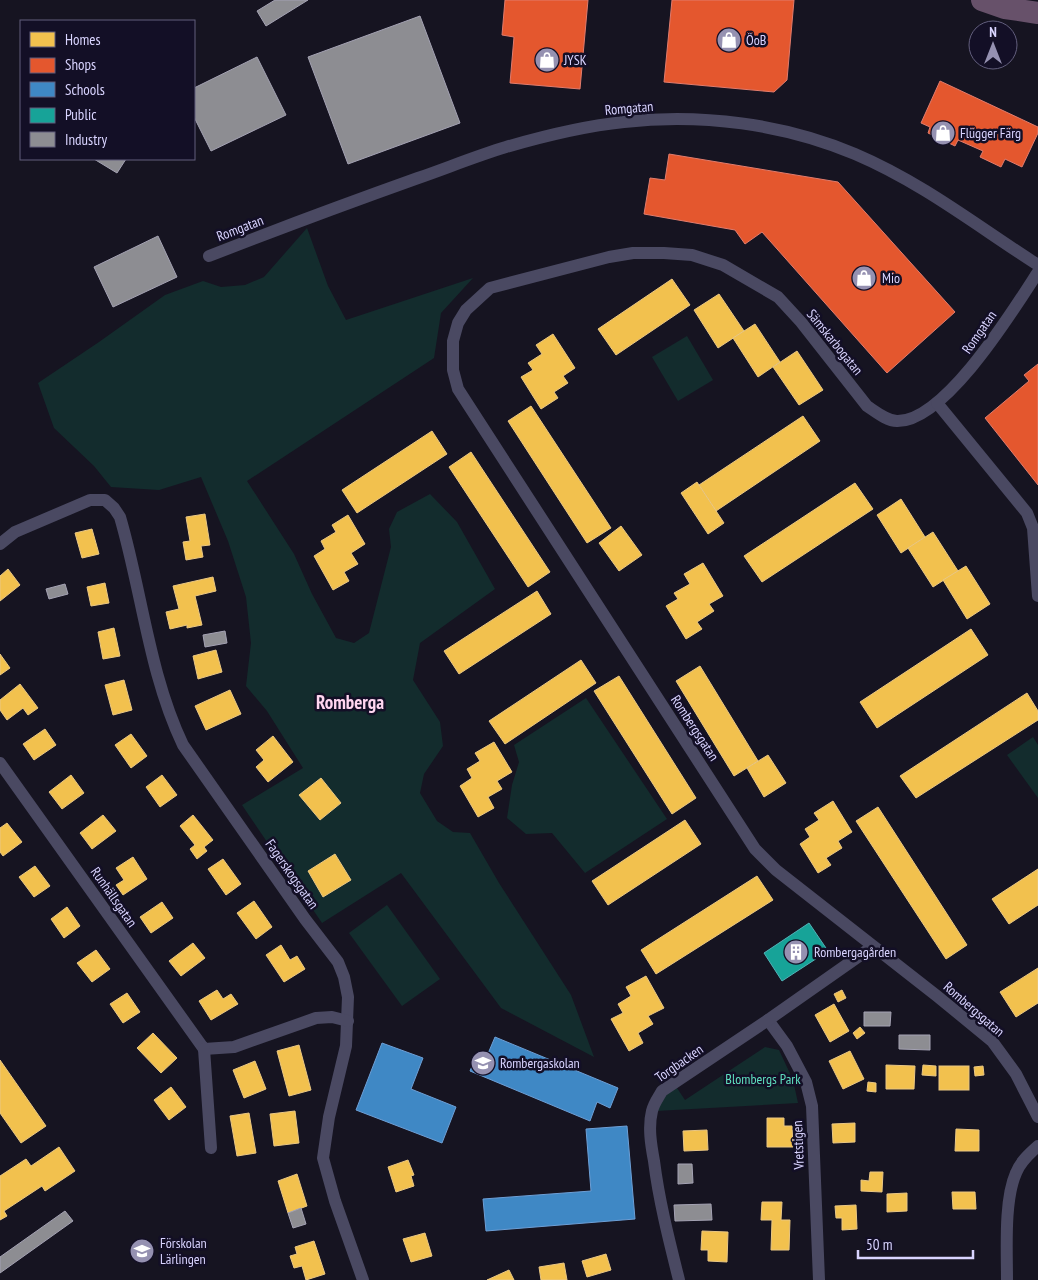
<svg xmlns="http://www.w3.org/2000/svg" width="1038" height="1280" viewBox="0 0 1038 1280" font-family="'PT Sans Narrow',sans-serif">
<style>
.green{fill:#132c2d}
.homes{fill:#f2c14e;stroke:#eac783}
.shops{fill:#e4572e;stroke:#e17c6d}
.schools{fill:#3f88c5;stroke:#6d9fd6}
.public{fill:#17a398;stroke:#51b2b7}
.industry{fill:#8d8d92;stroke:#a4a2b3}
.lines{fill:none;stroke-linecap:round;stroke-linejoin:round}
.minor{stroke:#4a4962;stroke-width:12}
.motorway{stroke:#67516a;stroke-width:22}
.labels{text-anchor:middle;stroke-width:5;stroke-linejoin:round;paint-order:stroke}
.poi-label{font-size:14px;fill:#d9d4ff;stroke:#130f26;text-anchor:start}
.street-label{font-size:14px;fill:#d9d4ff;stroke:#130f26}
.park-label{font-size:14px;fill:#5fe0c0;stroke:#130f26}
.district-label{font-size:19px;font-weight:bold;fill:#ffd6f0;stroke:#130f26}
</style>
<rect width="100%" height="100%" fill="#161421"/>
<g class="green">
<path d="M307,228l21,58 18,34 127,-42 -32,35 -7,45 -187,123 47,73 18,40 24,44 18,5 15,-10 22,-86 -2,-18 8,-17 33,-18 27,28 38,67 -75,54 -7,37 27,42 3,24 -19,28 -4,19 17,28 16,11 17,1 29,50 72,112 23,62 -93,-49 -100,-135 -79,50 -80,-118 61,-37 -36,-57 -21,-25 5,-43 -5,-46 -18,-56 -27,-64 -42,13 -48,-3 -17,-21 -40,-38 -16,-45 61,-41 66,-47 38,-14 18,6 24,-2 19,-8z"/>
<path d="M687,336l26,44 -35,21 -26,-44z"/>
<path d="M586,698l81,121 -82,54 -33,-40 -26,1 -19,-16 5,-33 7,-23 -5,-17z"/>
<path d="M1033,737l5,8v53l-31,-43z"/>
<path d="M387,905l53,74 -38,27 -53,-73z"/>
<path d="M765,1047l14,3 14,30 5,23 -142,8 4,-9 15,-17 10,15z"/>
</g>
<g class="homes">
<path d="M672,279l18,26 -74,50 -18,-26z"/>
<path d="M719,294l25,37 -26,17 -24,-38z"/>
<path d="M755,324l25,38 -22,15 -25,-39z"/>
<path d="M553,334l22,34 -12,8 5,7 -14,9 4,6 -17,11 -20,-32 12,-7 -5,-7 14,-9 -6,-9z"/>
<path d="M797,351l26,39 -24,15 -26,-38z"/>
<path d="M531,406l80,122 -24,15 -79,-122z"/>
<path d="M803,416l17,25 -104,70 -17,-26z"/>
<path d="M432,431l15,23 -90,59 -15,-23z"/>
<path d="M471,452l79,120 -22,15 -79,-120z"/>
<path d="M697,482l27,41 -16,11 -27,-41z"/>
<path d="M855,483l18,26 -111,73 -18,-26z"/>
<path d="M901,499l24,38 -24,16 -24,-38z"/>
<path d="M205,514l5,31 -9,1 2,11 -17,3 -3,-18 7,-1 -4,-24z"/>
<path d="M348,515l17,29 -14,9 7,11 -14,8 5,9 -16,9 -19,-34 11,-7 -4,-8 15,-9 -4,-7z"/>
<path d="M621,526l21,29 -23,16 -20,-28z"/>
<path d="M92,529l7,25 -17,4 -7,-25z"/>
<path d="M933,532l25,39 -25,16 -25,-39z"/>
<path d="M703,563l20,33 -14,8 5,7 -17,11 5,7 -16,10 -20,-33 12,-7 -4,-6 16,-9 -6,-10z"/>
<path d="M966,566l24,38 -23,15 -24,-39z"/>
<path d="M8,569l12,16 -20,16v-25z"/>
<path d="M213,577l3,14 -21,5 7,29 -15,3v-3l-17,4 -4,-17 13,-3 -6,-23z"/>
<path d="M105,583l4,20 -18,3 -4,-19z"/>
<path d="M537,591l14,23 -92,60 -15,-23z"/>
<path d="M114,628l6,28 -17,3 -5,-27z"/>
<path d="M971,629l17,26 -111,73 -17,-26z"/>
<path d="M216,650l6,22 -24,7 -5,-23z"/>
<path d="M0,654l10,14 -10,7z"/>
<path d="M581,660l15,23 -91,61 -16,-23z"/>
<path d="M700,666l58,95 -24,15 -58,-95z"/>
<path d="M619,676l77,122 -24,16 -78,-123z"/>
<path d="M124,680l8,30 -19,5 -8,-30z"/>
<path d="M20,684l18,24 -10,7 -5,-7 -16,12 -7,-10v-10z"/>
<path d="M230,690l11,24 -35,16 -11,-24z"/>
<path d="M1027,693l11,18v9l-122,78 -16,-22z"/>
<path d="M45,729l11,16 -22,15 -11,-16z"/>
<path d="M131,734l16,22 -16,12 -16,-23z"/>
<path d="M273,736l20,26 -25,20 -12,-15 8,-7 -8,-10z"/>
<path d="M494,742l18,30 -15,9 5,8 -14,8 6,11 -16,9 -18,-31 12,-8 -5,-9 13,-8 -5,-8z"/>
<path d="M768,755l18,28 -22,14 -17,-29z"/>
<path d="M71,775l13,18 -22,16 -13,-17z"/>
<path d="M162,775l15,20 -17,12 -14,-20z"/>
<path d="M321,778l20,25 -21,17 -21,-25z"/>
<path d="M833,801l19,31 -14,9 4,7 -16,10 5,7 -13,8 -18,-29 10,-7 -5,-8 14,-9 -5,-7z"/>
<path d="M878,807l89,138 -21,14 -90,-138z"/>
<path d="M103,815l13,16 -24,18 -12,-16z"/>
<path d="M193,815l20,25 -9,7 3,4 -10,8 -7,-10 5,-4 -15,-19z"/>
<path d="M685,820l16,24 -93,61 -16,-24z"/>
<path d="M7,823l15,19 -19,14 -3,-4v-24z"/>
<path d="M335,854l16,26 -28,17 -15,-26z"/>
<path d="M133,857l14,22 -24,16 -7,-10 8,-5 -8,-12z"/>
<path d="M223,859l18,25 -15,11 -18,-26z"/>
<path d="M35,866l15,20 -16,11 -15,-20z"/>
<path d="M1038,869v36l-29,19 -17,-25z"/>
<path d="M757,876l16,24 -117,74 -15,-24z"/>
<path d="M254,901l18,26 -16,12 -19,-26z"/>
<path d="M162,902l11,16 -22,15 -11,-16z"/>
<path d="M67,907l13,19 -16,12 -13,-19z"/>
<path d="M193,943l12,15 -24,18 -12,-15z"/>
<path d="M281,945l9,15 7,-4 8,13 -21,13 -18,-27z"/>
<path d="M96,950l14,19 -18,13 -15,-19z"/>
<path d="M1038,968v35l-22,14 -16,-25z"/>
<path d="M646,976l18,32 -16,8 5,8 -15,9 5,10 -14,8 -18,-32 12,-6 -5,-9 13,-8 -5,-9z"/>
<path d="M217,990l6,9 8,-5 7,10 -27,16 -12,-19z"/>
<path d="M842,990l4,8 -8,4 -4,-8z"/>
<path d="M127,993l13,19 -17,11 -13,-19z"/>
<path d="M834,1004l15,27 -19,11 -15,-27z"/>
<path d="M860,1027l5,6 -8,6 -4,-6z"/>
<path d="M153,1033l24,25 -16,15 -24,-25z"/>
<path d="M299,1045l12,45 -22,6 -12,-45z"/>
<path d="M850,1051l14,28 -21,10 -14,-28z"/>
<path d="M0,1060l46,66 -25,17 -21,-30z"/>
<path d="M255,1061l11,28 -22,9 -11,-28z"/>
<path d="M886,1065l29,1 -1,23h-28z"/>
<path d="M923,1065l13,1v10l-14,-1z"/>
<rect x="939" y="1066" width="30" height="24"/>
<path d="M983,1066l1,9 -9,1 -1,-9z"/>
<path d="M868,1082l8,1v9l-9,-1z"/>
<path d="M171,1087l15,20 -17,13 -15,-20z"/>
<path d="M295,1111l4,32 -25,3 -4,-32z"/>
<path d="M249,1113l7,40 -19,3 -7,-40z"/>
<path d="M767,1118h17v8h8l1,21h-26z"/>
<path d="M855,1123v19l-22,1 -1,-19z"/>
<path d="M956,1129l23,1v21h-24z"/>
<path d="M707,1130l1,20 -24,1 -1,-20z"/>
<path d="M59,1147l16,24 -30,20 -3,-5 -38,25 3,5 -7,4v-44l26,-17 5,7z"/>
<path d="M408,1160l6,15 -3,1 3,10 -18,6 -8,-25z"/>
<path d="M870,1172h13l-1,20 -21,-1v-11l8,1z"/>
<path d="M297,1174l10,32 -19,7 -10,-32z"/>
<path d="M952,1192h23l1,17h-23z"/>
<path d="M907,1193v18l-20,1v-18z"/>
<path d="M762,1202h20l-1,18h9l-1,30h-18l1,-30h-11z"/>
<path d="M856,1205l1,24 -15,1v-12h-6l-1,-12z"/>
<path d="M702,1231l26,1 -1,30 -19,-1v-11h-7z"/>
<path d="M425,1233l7,23 -21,6 -8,-23z"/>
<path d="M314,1241l11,33 -19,6 -4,-14 -8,2 -4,-12 7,-2 -2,-7z"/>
<path d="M606,1254l5,16 -24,7 -5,-16z"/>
<path d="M564,1263l3,17h-26l-2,-13z"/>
<path d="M509,1270l5,10h-27z"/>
</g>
<g class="shops">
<path d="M505,0h83l-8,89 -70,-6 4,-46 -12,-2z"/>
<path d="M672,0h122l-7,80 -13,12 -110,-10z"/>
<path d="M940,81l98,46v6l-16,34 -17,-8 -4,8 -21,-10 3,-6 -25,-11 -3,6 -27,-13 2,-6 -9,-4z"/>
<path d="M669,154l169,28 117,130 -68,61 -125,-141 -17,12 -10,-14 -91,-16 6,-36 15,2z"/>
<path d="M1038,364v121l-53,-67 44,-37 -5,-6z"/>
</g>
<g class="schools">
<path d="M495,1037l123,51 -8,20 -13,-6 -7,19 -120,-50 8,-19 9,4z"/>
<path d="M382,1043l41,15 -12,31 45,18 -14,36 -86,-33z"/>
<path d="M627,1126l8,93 -149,12 -3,-32 108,-8 -5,-62z"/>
</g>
<path class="public" d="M809,923l19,28 -46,30 -18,-28z"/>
<g class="industry">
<path d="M275,0h33l-42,26 -9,-15z"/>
<path d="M420,16l40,107 -112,41 -40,-107z"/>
<path d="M257,57l29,58 -75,36 -17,-34v-29z"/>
<path d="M94,159h32l-9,14z"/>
<path d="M158,236l19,41 -64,30 -19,-40z"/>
<path d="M65,584l3,10 -19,5 -3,-10z"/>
<path d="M225,631l2,12 -22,4 -2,-12z"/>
<path d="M864,1012h27l-1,14h-26z"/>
<path d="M899,1035h31v15l-31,-1z"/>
<path d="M678,1164h14l1,19 -15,1z"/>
<path d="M711,1204l1,16 -37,1 -1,-16z"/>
<path d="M301,1208l5,16 -13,4 -5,-15z"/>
<path d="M65,1211l8,10 -73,52v-16z"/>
</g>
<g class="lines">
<g class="minor">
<path d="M209,256c69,-27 139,-53 209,-78 29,-10 58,-22 88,-31 38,-11 78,-21 118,-25 77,-9 160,2 231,32 68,29 122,72 183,111"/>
<path d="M1038,272c-24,37 -93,150 -141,149 -10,0 -21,-9 -30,-15l-66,-84 -23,-25 -55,-32 -31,-10 -28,-2h-31l-24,4 -119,31 -24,22 -8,13 -5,18v29l5,19 297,460 21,21 161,126 55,45 24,33 22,43"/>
<path d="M937,403l90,110 6,15 5,68"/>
<path d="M0,544l15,-12 75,-32h15l9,8 6,9c22,75 29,157 63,228l122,174 33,43 6,15 4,20 -2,49 -17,71 -6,41 12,43 28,79"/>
<path d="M0,763l204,286 30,-2 82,-29 16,-1 16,4"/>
<path d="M768,1020l19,26 19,36 6,24 7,174"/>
<path d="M204,1049l7,99"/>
<path d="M679,1280c-10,-40 -20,-79 -25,-119 -3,-16 -6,-34 -2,-50 2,-8 6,-13 10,-20l106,-71 104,-73"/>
<path d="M1007,1280c0,-31 -3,-80 9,-107 4,-11 14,-20 22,-27"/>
</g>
<path class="motorway" d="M982,0l23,8 33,5"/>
</g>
<defs>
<symbol id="shop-disc" viewBox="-11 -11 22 22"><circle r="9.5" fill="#9591b1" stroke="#130f26"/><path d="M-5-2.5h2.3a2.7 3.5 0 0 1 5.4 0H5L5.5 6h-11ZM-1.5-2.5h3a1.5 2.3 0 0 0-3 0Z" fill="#fff"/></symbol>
<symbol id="building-disc" viewBox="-11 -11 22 22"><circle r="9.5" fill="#9591b1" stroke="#130f26"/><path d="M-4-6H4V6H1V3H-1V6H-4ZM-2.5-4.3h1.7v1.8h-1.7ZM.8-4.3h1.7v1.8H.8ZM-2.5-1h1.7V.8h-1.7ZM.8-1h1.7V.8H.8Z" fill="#fff"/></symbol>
<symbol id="school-disc" viewBox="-11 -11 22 22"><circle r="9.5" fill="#9591b1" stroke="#130f26"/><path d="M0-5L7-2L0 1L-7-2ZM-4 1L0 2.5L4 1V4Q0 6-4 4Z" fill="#fff"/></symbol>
</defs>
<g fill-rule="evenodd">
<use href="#shop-disc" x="715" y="26" width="28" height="28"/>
<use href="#shop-disc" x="533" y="46" width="28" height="28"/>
<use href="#shop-disc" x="929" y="119" width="28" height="28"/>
<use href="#shop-disc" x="850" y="264" width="28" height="28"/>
<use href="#building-disc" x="782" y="938" width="28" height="28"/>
<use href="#school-disc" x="469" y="1049" width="28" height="28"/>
<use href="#school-disc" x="128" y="1237" width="28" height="28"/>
</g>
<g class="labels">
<g class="poi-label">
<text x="746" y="45">ÖoB</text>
<text x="564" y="65">JYSK</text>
<text x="960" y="138">Flügger Färg</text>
<text x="882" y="283">Mio</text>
<text x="814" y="957">Rombergagården</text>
<text x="500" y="1068">Rombergaskolan</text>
<text x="160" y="1248">Förskolan<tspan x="160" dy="16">Lärlingen</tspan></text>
</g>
<g class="street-label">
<text transform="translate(629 108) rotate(-5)" y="5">Romgatan</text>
<text transform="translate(240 228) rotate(-21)" y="5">Romgatan</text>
<text transform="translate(979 332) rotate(-55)" y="5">Romgatan</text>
<text transform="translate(835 342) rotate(51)" y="5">Sämskarbogatan</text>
<text transform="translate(695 728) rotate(57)" y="5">Rombergsgatan</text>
<text transform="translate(292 874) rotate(55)" y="5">Fagerskogsgatan</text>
<text transform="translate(114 897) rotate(55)" y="5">Runhällsgatan</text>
<text transform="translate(974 1009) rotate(41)" y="5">Rombergsgatan</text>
<text transform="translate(679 1063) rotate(-35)" y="5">Torgbacken</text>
<text transform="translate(798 1145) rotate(-92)" y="5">Vretstigen</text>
</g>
<g class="park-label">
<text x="763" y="1084">Blombergs Park</text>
</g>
<g class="district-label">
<text x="350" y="709">Romberga</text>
</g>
</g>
<rect x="20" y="20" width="175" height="140" fill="#130f26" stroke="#625e7d"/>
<rect x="30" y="32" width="25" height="15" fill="#f2c14e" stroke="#625e7d"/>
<text x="65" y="45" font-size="15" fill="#d9d4ff">Homes</text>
<rect x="30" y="58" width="25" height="15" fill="#e4572e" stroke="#625e7d"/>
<text x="65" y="70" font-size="15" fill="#d9d4ff">Shops</text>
<rect x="30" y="82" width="25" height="15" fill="#3f88c5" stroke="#625e7d"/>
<text x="65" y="95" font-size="15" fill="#d9d4ff">Schools</text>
<rect x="30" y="108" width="25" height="15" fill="#17a398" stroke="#625e7d"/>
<text x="65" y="120" font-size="15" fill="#d9d4ff">Public</text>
<rect x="30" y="132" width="25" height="15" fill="#8d8d92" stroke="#625e7d"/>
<text x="65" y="145" font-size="15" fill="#d9d4ff">Industry</text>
<g transform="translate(993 45)"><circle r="24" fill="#130f26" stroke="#625e7d"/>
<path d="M0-4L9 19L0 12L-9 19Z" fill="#9591b1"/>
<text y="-8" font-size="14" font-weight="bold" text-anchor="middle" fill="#d9d4ff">N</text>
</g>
<path d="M858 1250v8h115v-8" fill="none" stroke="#d9d4ff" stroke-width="2.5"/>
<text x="866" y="1250" font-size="15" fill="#d9d4ff" stroke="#130f26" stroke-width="4" paint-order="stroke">50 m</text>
</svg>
